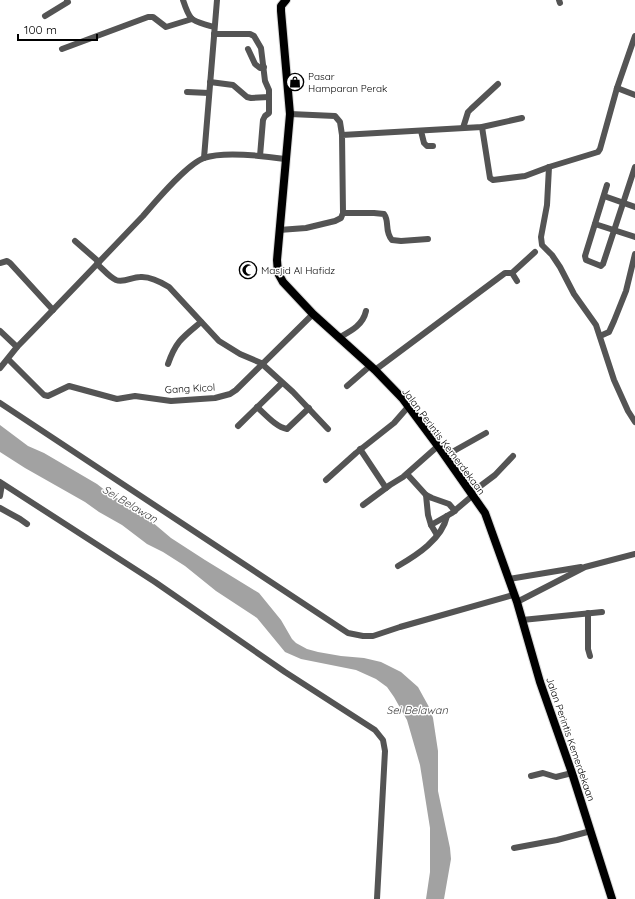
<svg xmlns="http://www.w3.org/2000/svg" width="635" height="899" viewBox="0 0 635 899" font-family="Quicksand,sans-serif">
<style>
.water{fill:#a2a2a2}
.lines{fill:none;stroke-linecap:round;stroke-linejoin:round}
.major-casing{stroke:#dbdbdb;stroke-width:10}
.minor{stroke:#545454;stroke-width:6}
.major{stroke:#000;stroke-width:8}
.labels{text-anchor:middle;stroke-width:3;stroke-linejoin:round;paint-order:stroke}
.poi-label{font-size:10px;fill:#000;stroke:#fff;text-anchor:start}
.street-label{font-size:10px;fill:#000;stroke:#fff}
.water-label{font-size:11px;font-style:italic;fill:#434343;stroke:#fff}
</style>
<rect width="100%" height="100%" fill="#fff"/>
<path class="water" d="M0,425l28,21 16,7 53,31 14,11 15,8 19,13 26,22 34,22 54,33 22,27 11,19 4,4 11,6 11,3 23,4 23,2 17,4 20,10 17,15 11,20 4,11 5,33v40l12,57 1,11 -7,40h-18l4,-27v-44l-10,-63 -13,-45 -13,-23 -7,-10 -11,-8 -20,-9 -55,-11 -16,-7 -28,-34 -41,-27 -31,-25 -22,-14 -16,-8 -25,-19 -23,-13 -14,-10 -60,-34 -25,-16z"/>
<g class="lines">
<defs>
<path id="major" d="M286,0l-5,6v5l9,103 -13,146 1,13 5,9 30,32 62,56 28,29 35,47 47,67 32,89 23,80 32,91 40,126"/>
</defs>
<use href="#major" class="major-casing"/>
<g class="minor">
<path d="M183,0c8,24 9,20 31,27"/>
<path d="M559,0l1,3"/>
<path d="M45,16l23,-14 -1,-2"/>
<path d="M214,34h36l4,2 7,12 4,33 4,9v23l-4,3 -2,4 -3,36"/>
<path d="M62,49l86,-32h5l13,10 26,-8"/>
<path d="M248,49l7,15 5,4 4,-1"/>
<path d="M210,82l23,3 14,12 4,1 18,-1"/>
<path d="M617,88l18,7"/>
<path d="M187,92l22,1"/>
<path d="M290,114l45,2 5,6 2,13"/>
<path d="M482,127l8,51 3,2 32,-4 24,-9 49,-15 2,-3 17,-61 18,-52"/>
<path d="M463,128l5,-16 3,-3 27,-25"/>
<path d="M421,131l3,12 3,3h6"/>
<path d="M204,158l13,-158"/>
<path d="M549,167l-2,38 -6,32 1,8 10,10 8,12 14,27 22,31 18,55 14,31 7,11"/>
<path d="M607,185l-22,71 1,4 15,6 2,-2 32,-97"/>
<path d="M604,196l31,11"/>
<path d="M343,213h31l10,1c6,8 0,17 8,26l9,1 27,-2"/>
<path d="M595,224l40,13"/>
<path d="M279,230l27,-2 29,-7 6,-3 2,-5 -1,-78 140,-8 40,-9"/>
<path d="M75,241l24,21"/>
<path d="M0,263l7,-2 3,2 43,47"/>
<path d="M97,264c6,5 12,13 19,16 8,3 16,-3 24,-3 10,-1 21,5 29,10l50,54 21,13 21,9 32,29 35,37"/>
<path d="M512,273l23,-21"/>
<path d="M0,331l17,16"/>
<path d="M600,336l9,-4 5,-11 12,-30 9,-37"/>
<path d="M340,337c11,-6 23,-12 26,-26"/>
<path d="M8,359l36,36 4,1 21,-10 48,13 18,-3 36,5 44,-3 15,-4 6,-4 77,-76"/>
<path d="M168,364c8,-23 15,-27 33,-42"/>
<path d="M0,368l17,-21c42,-43 84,-87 126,-131 13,-15 44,-52 61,-58 20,-7 60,-2 81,1"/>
<path d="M375,370l130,-97h7l5,8"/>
<path d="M347,386l23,-20"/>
<path d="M0,403l348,230 15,3h10l27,-9 113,-32"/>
<path d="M257,407c9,8 19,20 30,22l22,-21"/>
<path d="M238,426l44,-43"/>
<path d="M360,449l26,39"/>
<path d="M445,456l41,-23"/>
<path d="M407,474l19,21 6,3 17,6 6,7"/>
<path d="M326,480l30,-27 38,-30 14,-16"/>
<path d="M0,482l155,100 130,90 90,58 8,10 2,11 -8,148"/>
<path d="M471,493l24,-18 18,-19"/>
<path d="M426,495l2,20 3,10"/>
<path d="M0,496l2,-12"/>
<path d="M363,505l27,-20 13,-8 35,-31"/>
<path d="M0,508l20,11 7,5"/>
<path d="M437,535l-6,-10 21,-12 20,-17"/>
<path d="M398,566c19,-11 44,-27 49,-50"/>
<path d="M509,579l72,-12"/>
<path d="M517,602l68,-35 50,-13"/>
<path d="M588,613v36l2,7"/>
<path d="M522,620l80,-8"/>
<path d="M531,776l12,-3 13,4 16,-4"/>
<path d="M514,848l43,-8 34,-9"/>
</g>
<use href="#major" class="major"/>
</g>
<defs>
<symbol id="shop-ring" viewBox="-11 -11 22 22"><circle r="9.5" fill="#fff" stroke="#000" stroke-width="1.5"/><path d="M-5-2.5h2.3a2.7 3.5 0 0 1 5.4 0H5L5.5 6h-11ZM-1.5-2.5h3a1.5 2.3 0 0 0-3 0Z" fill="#000"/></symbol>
<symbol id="mosque-ring" viewBox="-11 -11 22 22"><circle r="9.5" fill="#fff" stroke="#000" stroke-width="1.5"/><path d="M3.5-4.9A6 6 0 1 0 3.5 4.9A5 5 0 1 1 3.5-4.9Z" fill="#000"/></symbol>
</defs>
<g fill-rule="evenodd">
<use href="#shop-ring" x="285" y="72" width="20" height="20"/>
<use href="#mosque-ring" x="238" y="260" width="20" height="20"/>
</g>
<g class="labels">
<g class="poi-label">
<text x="308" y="80">Pasar<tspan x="308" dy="12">Hamparan Perak</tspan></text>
<text x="261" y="274">Masjid Al Hafidz</text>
</g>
<g class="street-label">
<text transform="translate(190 388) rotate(-3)" y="4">Gang Kicol</text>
<text transform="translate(444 441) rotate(53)" y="4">Jalan Perintis Kemerdekaan</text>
<text transform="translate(571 739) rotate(71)" y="4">Jalan Perintis Kemerdekaan</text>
</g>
<g class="water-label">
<text transform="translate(130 504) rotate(31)" y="4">Sei Belawan</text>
<text x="417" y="714">Sei Belawan</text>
</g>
</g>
<path d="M18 34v6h79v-6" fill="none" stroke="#000000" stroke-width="2"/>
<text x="24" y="34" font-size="12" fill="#000000" stroke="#ffffff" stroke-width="3" paint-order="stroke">100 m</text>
</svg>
